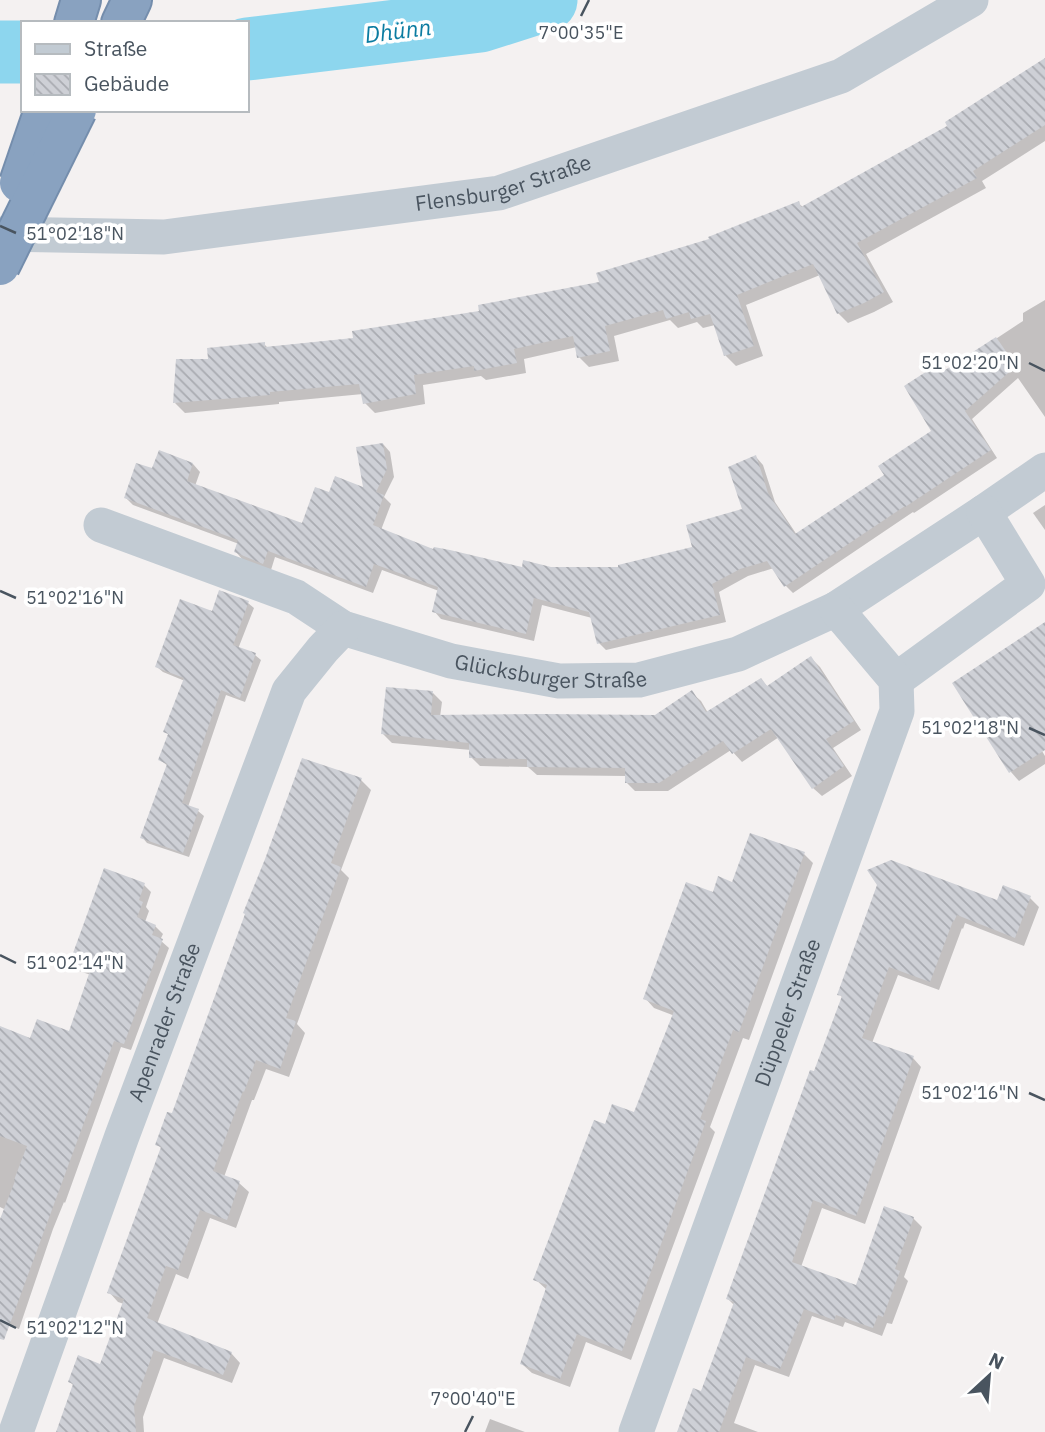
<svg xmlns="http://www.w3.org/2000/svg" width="1045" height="1432" viewBox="0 0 1045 1432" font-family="'IBM Plex Sans',sans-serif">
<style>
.shadow{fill:#0003}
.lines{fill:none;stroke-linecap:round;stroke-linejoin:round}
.river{stroke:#8dd6ee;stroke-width:63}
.building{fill:url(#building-back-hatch)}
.highway-casing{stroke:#748dac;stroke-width:42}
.street{stroke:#c2cbd3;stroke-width:35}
.highway{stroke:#89a2c0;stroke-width:38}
.highway-bridge-casing{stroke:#748dac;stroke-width:42;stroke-linecap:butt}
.highway-bridge{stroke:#89a2c0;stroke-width:38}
.ticks{fill:none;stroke:#49545f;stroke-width:2.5}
.labels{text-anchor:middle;stroke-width:7;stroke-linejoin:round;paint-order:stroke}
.street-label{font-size:21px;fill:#49545f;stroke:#fff}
.water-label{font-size:23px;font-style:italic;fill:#0b7ca1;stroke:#fff}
.ticks-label{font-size:18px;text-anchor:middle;fill:#49545f;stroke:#fff;stroke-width:7;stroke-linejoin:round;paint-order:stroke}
</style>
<defs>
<pattern id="building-back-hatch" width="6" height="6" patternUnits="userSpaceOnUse" patternTransform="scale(1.75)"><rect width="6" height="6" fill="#ced0d6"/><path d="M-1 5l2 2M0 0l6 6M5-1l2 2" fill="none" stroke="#a9abb1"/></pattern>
</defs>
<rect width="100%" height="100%" fill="#f4f1f1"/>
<g class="shadow">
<path d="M1045,60v81l-63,40 4,7 -120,66 27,48 -19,10 -26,11 -10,-10 -18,-38 -74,30 17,51 -27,10 -11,-11 -10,-30 -12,3 -6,-6 -19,6 -8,-8 -56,16 5,25 -30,6 -10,-10 -2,-10 -53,12 2,14 -40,7 -5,-4 -58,9 2,19 -50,9 -10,-10 -2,-9 -84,8v2l-94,9 -10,-10 35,-43 54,-16 4,4 87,-9 126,-26 120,-30 110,-43 87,-37 5,4 146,-81z"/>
<path d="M1045,300v117l-27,-39 -46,41 25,39 -83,55 -1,-1 -120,81 -7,-7 -12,-18 -26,8 -29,16 7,30 -120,28 -7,-7 -7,-25 -50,-13 -8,36 -93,-22 -7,-8 5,-20 -57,-21 -9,23 -98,-36 -4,13 -28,-10 -7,-8 3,-8 -106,-39 -7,-7 27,-28 40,-6 7,8 -5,14 108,39 27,-31 35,-5 18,-45 7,8 4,25 -10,20 7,7 -10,26 53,21 89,18h97l74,-21 50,-38 12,-53 7,8 12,37 22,33 90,-60 47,-43 3,-66 7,7 79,-52v-8z"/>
<path d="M1045,505v25l-12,-17z"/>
<path d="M248,603l6,5 -16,41 17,6 6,5 -16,42 -19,-7 -38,112 10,4 6,5 -15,41 -42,-14 -5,-6 26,-71 -8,-6 25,-79 -22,-9 -6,-5 56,-54z"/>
<path d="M1045,624v125l-3,2 3,5v8l-26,17 -8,-9 -57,-88z"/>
<path d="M811,658l9,9 41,63 -28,18 19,28 -30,20 -9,-8 -34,-51 -37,25 -11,-12 -63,41h-33l-9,-9v-6l-89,-1 -9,-8 -48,-1 -9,-9v-7l-79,-7 -9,-9 50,-41 9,9 -2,15h215l37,-24 9,8 7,12 53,-33 7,7z"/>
<path d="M361,780l10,10 -30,80 8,8 -52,146 8,9 -16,44 -23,-8 -12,31h-2l-28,77 15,6 10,9 -13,36 -26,-10 -22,61 -12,-5 -19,50 74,29 9,10 -8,20 -68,-25 -21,59 1,15h-87l17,-46 -4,-4 31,-16 23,-62 -6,-2 -9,-10 53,-143 -5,-5z"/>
<path d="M804,854l9,9 -64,177 -6,-2 -33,89 5,5 -84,228 -45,-18 -16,45 -38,-14 -10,-9 25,-74 -12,-11 71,-152 29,-13 40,-98 -21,-8 -9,-10 69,-104 19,-10z"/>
<path d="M144,885l7,7 -5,15 3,4 -4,11 10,4 8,8 -3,6 9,8 -38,102 -10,-3 -56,156 -1,-1 -11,27 -34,100 -16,-6 -3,9v-107l6,-15 -6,-3v-179l31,12 39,-7 21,-58 -12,-4 -8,-8z"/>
<path d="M879,885l119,17 32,-4 9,9 -15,39 -59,-23 -2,6 -1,-1 -23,62 -41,-15 -26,68 41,15 8,9 -56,157 -43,-16 -21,59 56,20 56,-69 9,9 -18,50 4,4 -16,43 -5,-1 -5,13 -37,-14 -2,5 -31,-11 -23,61 -34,-12 -21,58 24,9h-79l23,-39 32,-88 -6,-6 115,-301 -4,-4z"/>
<path d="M490,1419l35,13h-40z"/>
</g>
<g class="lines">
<g class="river">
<path d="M247,49l233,-28 66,-21"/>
<path d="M0,52h23"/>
</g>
</g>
<g class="building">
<path d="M1045,58v67l-72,46 4,7 -120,65 27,49 -20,11 -27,11 -24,-50 -76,31 17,51 -30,10 -14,-42 -19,5 -2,-7 -23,7 -3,-9 -58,16 5,25 -33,7 -4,-22 -59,13 3,14 -43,8v-5l-60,9 2,19 -53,10 -4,-20 -89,8v3l-97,8 3,-44h32l-1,-11 58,-6v5l88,-9 -1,-7 127,-20 -1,-6 121,-23 -3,-9 113,-34 -1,-2 91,-36 2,6 146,-81 -2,-4z"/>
<path d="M996,337l20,29 -51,45 26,39 -86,57v-1l-121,81 -17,-26 -27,8 -28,15 8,31 -123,29 -8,-32 -55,-14 -8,36 -94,-22 6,-25 -64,-23 -8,23 -98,-36 -5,13 -29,-12 4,-12 -114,-42 12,-35 16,5 7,-18 34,13 -6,18 115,42 13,-36 14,5 6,-16 28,11 -7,-40 27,-4 4,26 -11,23 8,3 -11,30 60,24 1,-2 16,3 72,17 1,-7 28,7h67v-2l74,-18 -6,-22 56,-16 -14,-42 28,-12 12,38 27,41 89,-59 -6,-9 53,-35 -27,-45 34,-22 4,8z"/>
<path d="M219,590l30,11 -16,44 23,8 -16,45 -19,-8 -39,113 17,6 -16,44 -43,-15 27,-74 -9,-4 10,-26 -5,-2 21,-54 -29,-11 25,-68 32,12z"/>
<path d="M1045,622v128l-36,23 -57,-90z"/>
<path d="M811,656l43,65 -28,18 18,27 -32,23 -41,-60 -39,25 -9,-13 -64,42h-34v-15l-98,-1v-8l-58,-1v-15l-88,-9 5,-47 47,4 -2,24 114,-1 110,1 37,-25 14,22 55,-34 6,8z"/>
<path d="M302,758l60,20 -31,85 10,4 -55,151 10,3 -16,48 -24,-9 -12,32 -1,-1 -30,80 27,10 -13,39 -27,-10 -22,60 -12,-4 -19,52 85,34 -9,23 -69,-25 -20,56 2,26h-80l17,-48 -5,-2 10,-27 22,9 24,-65 -17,-6 54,-146 -6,-2 12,-33 5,1 73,-199 -2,-1 22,-54z"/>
<path d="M750,833l55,19 -66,180 -6,-2 -33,89 6,2 -84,230 -45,-17 -17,45 -40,-15 27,-79 -14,-5 61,-160 11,4 7,-20 22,8 40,-101 -31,-12 43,-117 27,10 5,-16 14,6z"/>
<path d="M891,860l106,40 6,-15 28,11 -16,42 -58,-23 -3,6h-1l-23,61 -41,-15 -27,71 52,18 -58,160 -43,-16 -21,62 64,23 28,-79 30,11 -19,52 5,2 -17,46 -5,-2 -5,13 -37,-13 -2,5 -30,-11 -24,60 -34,-12 -27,75h-42l16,-44 8,3 33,-89 -8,-3 84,-229 4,1 28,-75 -5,-1 40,-110 -10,-15z"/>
<path d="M104,868l41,15 -6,17 4,2 -6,15 19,8 -4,10 11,4 -39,105 -10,-3 -110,299 -4,-1v-120l15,-38 -1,-1 13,-34 -27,-10v-110l30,12 7,-19 32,12 21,-60 -21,-7z"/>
</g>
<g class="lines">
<defs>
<g id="highway">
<path d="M74,23l7,-23"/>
<path d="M121,23l11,-23"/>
</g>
</defs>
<use href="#highway" class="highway-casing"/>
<g class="street">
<path id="s1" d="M0,234l164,3 335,-44 342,-117 130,-76"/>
<path id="s2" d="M101,525l195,72 47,31 108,33 108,20 80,-1 99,-26 98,-45 148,-97 61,-42"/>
<path d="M896,680l132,-96 -44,-72"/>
<path id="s3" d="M16,1432l106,-296 167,-445 34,-42 20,-21"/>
<path id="s4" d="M636,1432l261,-721 -1,-31 -60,-71"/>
</g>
<use href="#highway" class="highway"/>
<defs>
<g id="highway-bridge">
<path d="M19,183l25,-73"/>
<path d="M0,266l77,-156"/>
</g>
</defs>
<use href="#highway-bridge" class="highway-bridge-casing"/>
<use href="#highway-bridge" class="highway-bridge"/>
</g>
<path class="ticks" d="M581,16l8,-16M0,226l16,7M1029,363l16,8M0,591l16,7M1029,728l16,7M0,955l16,8M1029,1093l16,7M0,1320l16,8M465,1432l8,-16"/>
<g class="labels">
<g class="street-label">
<text dy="7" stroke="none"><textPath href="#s1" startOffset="508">Flensburger Straße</textPath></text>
<text dy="7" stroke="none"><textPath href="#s2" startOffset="478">Glücksburger Straße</textPath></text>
<text dy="7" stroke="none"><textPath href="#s4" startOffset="446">Düppeler Straße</textPath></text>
<text dy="7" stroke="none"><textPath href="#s3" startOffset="436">Apenrader Straße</textPath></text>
</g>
<g class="water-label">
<text transform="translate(398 31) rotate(-7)" y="8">Dhünn</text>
</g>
</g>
<g class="ticks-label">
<text x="581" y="39">7°00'35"E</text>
<text x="75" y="240">51°02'18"N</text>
<text x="970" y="369">51°02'20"N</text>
<text x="75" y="604">51°02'16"N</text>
<text x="970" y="734">51°02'18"N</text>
<text x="75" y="969">51°02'14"N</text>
<text x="970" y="1099">51°02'16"N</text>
<text x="75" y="1334">51°02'12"N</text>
<text x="473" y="1405">7°00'40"E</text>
</g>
<rect x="21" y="21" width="228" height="91" fill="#ffffff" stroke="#b6bbbf" stroke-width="2"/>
<rect x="35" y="44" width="35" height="10" fill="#c2cbd3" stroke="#b6bbbf" stroke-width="2"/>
<text x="84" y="56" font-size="21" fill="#49545f">Straße</text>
<rect x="35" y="74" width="35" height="21" fill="url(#building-back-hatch)" stroke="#b6bbbf" stroke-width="2"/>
<text x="84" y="91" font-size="21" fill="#49545f">Gebäude</text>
<g transform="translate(989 1376) rotate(26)" stroke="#ffffff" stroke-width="5" paint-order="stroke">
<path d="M0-5L12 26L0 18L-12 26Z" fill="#49545f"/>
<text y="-10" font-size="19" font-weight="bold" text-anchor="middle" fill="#49545f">N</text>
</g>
</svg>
